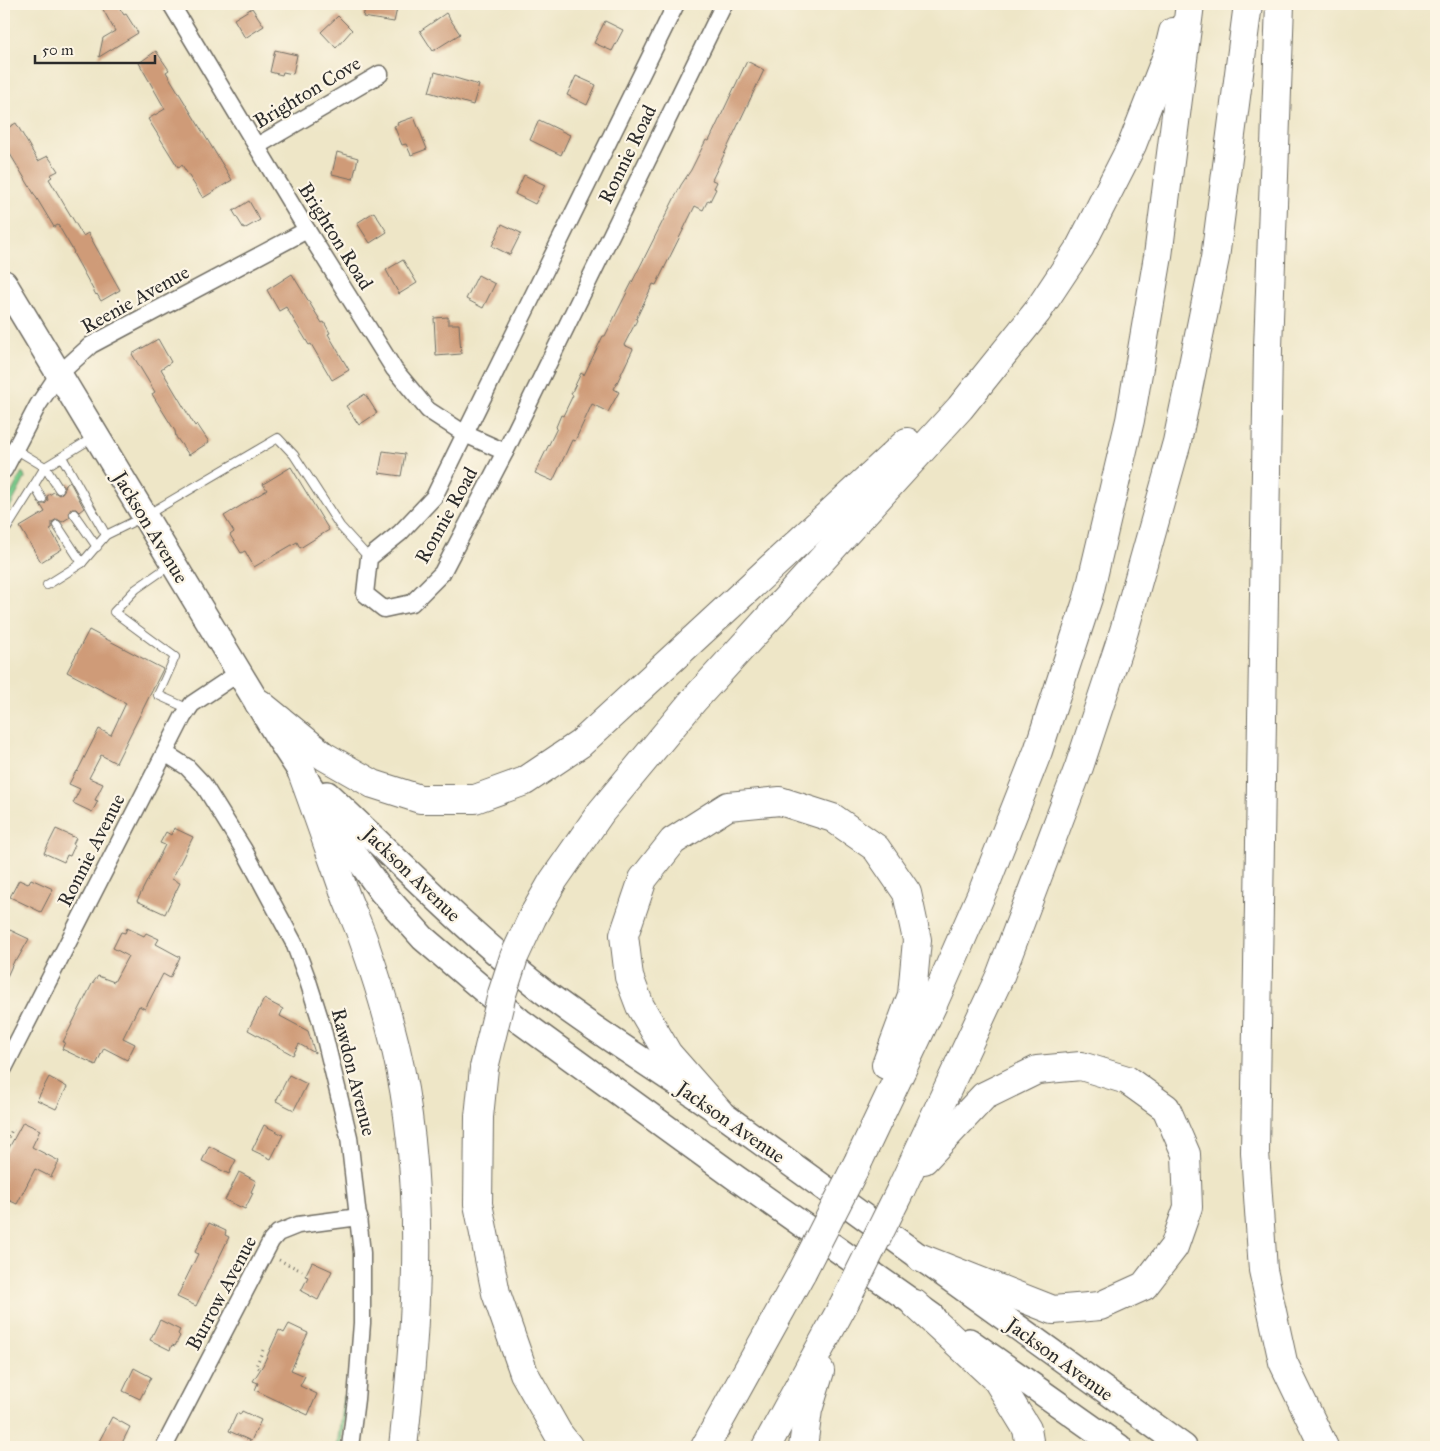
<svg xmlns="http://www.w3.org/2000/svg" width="1440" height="1451" viewBox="0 0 1440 1451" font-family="'IM FELL Great Primer',serif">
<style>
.green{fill:#7bcc8c;stroke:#537c5c}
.building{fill:#cf9b78}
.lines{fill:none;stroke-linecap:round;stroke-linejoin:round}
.service-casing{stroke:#6f6c62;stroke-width:10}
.minor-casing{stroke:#6f6c62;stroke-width:19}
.primary-casing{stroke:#6f6c62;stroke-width:28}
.motorway-casing{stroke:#6f6c62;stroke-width:30}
.path{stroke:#6f6c62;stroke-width:3;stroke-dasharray:1 4;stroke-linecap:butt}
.service{stroke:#fff;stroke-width:8}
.minor{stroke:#fff;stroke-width:16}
.primary{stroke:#fff;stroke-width:25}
.motorway{stroke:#fff;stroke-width:28}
.motorway-bridge-casing{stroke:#6f6c62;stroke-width:30;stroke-linecap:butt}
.motorway-bridge{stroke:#fff;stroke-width:28}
.labels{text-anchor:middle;stroke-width:4.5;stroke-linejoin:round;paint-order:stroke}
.street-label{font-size:20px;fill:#2b2b2b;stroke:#fcf5e5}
</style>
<rect width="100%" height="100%" fill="#fcf5e5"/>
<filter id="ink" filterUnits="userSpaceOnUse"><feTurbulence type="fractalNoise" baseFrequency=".02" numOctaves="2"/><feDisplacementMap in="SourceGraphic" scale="10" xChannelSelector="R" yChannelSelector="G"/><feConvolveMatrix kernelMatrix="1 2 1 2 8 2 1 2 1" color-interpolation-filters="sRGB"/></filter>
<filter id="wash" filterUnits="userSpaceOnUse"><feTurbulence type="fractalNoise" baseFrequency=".0096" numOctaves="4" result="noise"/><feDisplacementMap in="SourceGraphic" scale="20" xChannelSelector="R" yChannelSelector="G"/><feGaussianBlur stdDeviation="1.12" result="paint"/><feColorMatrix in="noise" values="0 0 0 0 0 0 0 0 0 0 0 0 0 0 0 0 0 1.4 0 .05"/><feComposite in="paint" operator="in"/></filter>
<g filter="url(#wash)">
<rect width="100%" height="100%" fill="#eee6c7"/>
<g class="green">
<path d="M22,472l2,2 1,4 -18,35 -3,1v-6z"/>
<path d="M343,1396l4,1 -6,50h-4z"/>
</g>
<g id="blocks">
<g class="building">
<path d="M100,4h17l7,11 2,-1 12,19 -39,24 4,-19 12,-7z"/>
<path d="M366,4h32l-4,18 -31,-5z"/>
<path d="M252,8l12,18 -19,12 -11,-19z"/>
<path d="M446,13l14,21 -27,17 -13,-20z"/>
<path d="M338,16l14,14 -16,18 -15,-16z"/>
<path d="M605,21l18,9 -11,21 -18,-8z"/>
<path d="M275,50l22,5 -4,19 -10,-2 -1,3 -12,-3z"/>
<path d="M156,51l13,19 -3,2 66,108 -29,18 -21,-33 -4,2 -30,-48 17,-10 -26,-46z"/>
<path d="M747,61l17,9 -52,110 5,2 -3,6 2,1 -6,12 -2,-1 -5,10 -8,-4 -39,79 -3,-1 -17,35 1,1 -13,25 9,4 -19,40 5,3 -11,20 -16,-8 -17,37 -3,-1 -19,41 -18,-8 22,-45 -1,-1 5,-12 2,1 10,-21 -2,-1 10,-21 3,2 19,-39h2l76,-151 10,-15 15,-30 3,1z"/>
<path d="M435,72l44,13 -6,20 -44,-13z"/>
<path d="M576,76l20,9 -9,20 -20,-10z"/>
<path d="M414,117l13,32 -16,6 -5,-11 -4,1 -8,-19 4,-1 -1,-2z"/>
<path d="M539,120l31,15 -9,20 -31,-15z"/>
<path d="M16,123l22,38 10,-5 10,15 -8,4 2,2 -3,2 34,57 5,-3 32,57 -19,11 -4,-7 -1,1 -23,-42 1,-1 -16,-27 -4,2 -50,-83v-14z"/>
<path d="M337,152l21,6 -5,21 -21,-5z"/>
<path d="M524,175l21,10 -10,19 -20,-10z"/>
<path d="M249,201l11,19 -16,9 -11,-18z"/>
<path d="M374,212l13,20 -17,11 -13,-20z"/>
<path d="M502,224l19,9 -11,22 -18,-9z"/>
<path d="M403,260l14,23 -18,11 -13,-24z"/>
<path d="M292,274l25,41 5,8 2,-1 6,11 -2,1 21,36 -17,10 -21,-36 -2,1 -23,-38 -7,4 -12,-21z"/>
<path d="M478,275l17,9 -12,24 -17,-9z"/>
<path d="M448,317v7h11l2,30 -25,2 -2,-38z"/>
<path d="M158,339l13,23 -10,7 34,57 2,-2 12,18 -20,13 -13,-18 -1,-6 -23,-37 3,-2 -23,-38z"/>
<path d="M365,394l12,19 -18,12 -13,-19z"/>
<path d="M383,451l22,3 -4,22 -22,-3z"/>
<path d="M291,467l38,63 -29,18 -3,-6 -43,25 -9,-16 -4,2 -11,-18 4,-3 -10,-16 43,-26 -4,-6z"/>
<path d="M70,482l14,26 -5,4 -3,-3h-5l-2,3 1,5 -8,5 -5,-3 -5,3v6l-2,1 12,20 -21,13 -21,-35 25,-15 -5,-8h5l3,-4 -1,-4 7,-4 5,3 3,-2 3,-4 -1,-3z"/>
<path d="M89,630l74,39 -47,94 -15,-8 -12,23 14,6 -8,16 3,1 -6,11 -19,-9 7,-14 -11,-5 7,-13 1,1 22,-43 12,6 15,-32 -59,-31z"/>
<path d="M174,828l19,9 -21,42 8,4 -15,31 -28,-13 28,-56 -5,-2 6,-11 5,3z"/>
<path d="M56,829l20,9 -3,6 2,1 -5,11 -3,-1 -3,7 -20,-9z"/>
<path d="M31,879l22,10 -12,23 -31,-15 9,-17 9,4z"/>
<path d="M127,928l15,7 2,1 2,-3 13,6 -3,5 24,13 -10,21 -7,-4 -18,35 -6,-3 -16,32 12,6 -8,16 -23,-12 -8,17 -34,-16 3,-7h-2l29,-58 6,-8 16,6 14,-26 -15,-8 8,-16 4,1z"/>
<path d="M10,930l19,9 -12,21 -2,-1 -11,24v-40z"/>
<path d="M264,999l19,10 -3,7 28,15 7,22 -16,-9 -6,11 -45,-25z"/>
<path d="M289,1075l18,9 -13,26 -18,-9z"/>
<path d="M49,1077l18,10 -11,22 -19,-9z"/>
<path d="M23,1122l17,8 -8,17 27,14 -8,16 -16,-8 -18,35 -13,-6v-41z"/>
<path d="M264,1125l19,10 -12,24 -19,-9z"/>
<path d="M209,1146l27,14 -7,14 -27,-13z"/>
<path d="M239,1172l17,9 -5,11 2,1 -8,16 -20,-9z"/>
<path d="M209,1223l17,8 -1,4 4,2 -33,69 -19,-9 21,-43 -3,-2z"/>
<path d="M312,1262l20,9 -14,29 -17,-9 7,-14 -3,-1z"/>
<path d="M160,1320l20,10 -2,4 2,2 -5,10 -3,-1 -2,5 -20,-10z"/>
<path d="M289,1324l19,9 -17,37 14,6 -5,10 17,8 -9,21 -53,-25 3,-7 -5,-2 10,-16 16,-35 5,3z"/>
<path d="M134,1368l17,9 -11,22 -17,-8z"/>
<path d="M242,1411l19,9 -10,21 -22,-10 8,-18 3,2z"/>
<path d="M112,1417l18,10 -10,20h-24z"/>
</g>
</g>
</g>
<g filter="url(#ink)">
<use href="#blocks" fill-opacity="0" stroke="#6f6c62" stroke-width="1"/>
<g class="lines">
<defs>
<g id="service">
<path d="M15,449l30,18 -11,18 8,14"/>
<path d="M62,457l44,78"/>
<path d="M59,489l-14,-22 49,-30"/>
<path d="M74,514l23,33"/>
<path d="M57,525l25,38 24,-28 39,-19 133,-78 16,17 46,71 29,32"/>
<path d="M4,527l3,1 27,-43"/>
<path d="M169,566l-33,23 -22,23 61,45 -17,38 31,14"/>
<path d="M47,585l35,-22"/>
</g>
<g id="minor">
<path d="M171,4l136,226 87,139 34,41 37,24 40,18"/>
<path d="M676,4l-242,493 -34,36 -31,25 -4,36 19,15 28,-6 30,-30 63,-121 219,-448"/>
<path d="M257,146l123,-72"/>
<path d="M4,470l34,-65 20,-30 33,-30 216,-115"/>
<path d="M165,753l22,14 16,17 41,66 50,93 13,35 14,44 28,115 13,116v70l-6,76 -6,48"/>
<path d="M4,1068l179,-351 9,-13 48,-32"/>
<path d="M164,1447l107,-206 7,-8 20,-8 61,-8"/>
</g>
<g id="primary">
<path d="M4,283l274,454 73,112 31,43 41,46 97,83 216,157 196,138"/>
<path d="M327,794c71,66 139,137 216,197 57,44 120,81 179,123 154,111 307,223 462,333"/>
<path d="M969,1341l150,106"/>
</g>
<g id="motorway">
<path d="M1280,4l-12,344 -13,804 8,118 20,92 41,85"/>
<path d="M259,703l65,53 49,28 47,15h55l50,-18 55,-37 327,-302"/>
<path d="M301,770c15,40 29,81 43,121 7,20 17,39 23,60 11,31 20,62 28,94 31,131 23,269 8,402"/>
<path d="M533,916l20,-35 48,-69 92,-111 267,-293 77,-96 43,-65 52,-102 36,-92 5,-21"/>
<path d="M484,1068l-5,49 -1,87 18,89 28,80 34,60 11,14"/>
<path d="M719,1112l-51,-58 -28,-48 -11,-29 -5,-42 19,-56 30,-38 55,-35 52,-5 53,17 43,30 31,45 10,47 -5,55 -26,70"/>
<path d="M859,1160l74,-156 51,-116 54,-137 50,-153 42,-178 28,-164 32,-252"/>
<path d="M901,1189l99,-213 79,-209 45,-136 53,-189 38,-184 33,-254"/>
<path d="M921,1258l132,52 47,-4 44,-20 30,-39 14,-40 -2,-53 -20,-46 -39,-28 -46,-14 -44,4 -53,26 -60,64"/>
<path d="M915,1304l82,76 30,49 3,18"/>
<path d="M705,1447l97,-175"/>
<path d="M766,1447l79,-145"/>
<path d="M803,1447l5,-37 12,-39"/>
</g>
</defs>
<use href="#service" class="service-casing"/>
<use href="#minor" class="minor-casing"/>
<use href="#primary" class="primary-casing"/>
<use href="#motorway" class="motorway-casing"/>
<g class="path">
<path d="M4,1146l8,-16 2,1"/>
<path d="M279,1260l23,11"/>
<path d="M259,1368l-3,-2 7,-16"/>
<path d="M216,1447l1,-1"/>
</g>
<use href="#service" class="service"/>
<use href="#minor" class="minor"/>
<use href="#primary" class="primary"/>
<use href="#motorway" class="motorway"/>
<defs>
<g id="motorway-bridge">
<path d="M484,1068l18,-74 12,-37 19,-41"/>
<path d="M802,1272l57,-112"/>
<path d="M845,1302l56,-113"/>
</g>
</defs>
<use href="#motorway-bridge" class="motorway-bridge-casing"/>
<use href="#motorway-bridge" class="motorway-bridge"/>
</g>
</g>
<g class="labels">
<g class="street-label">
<text transform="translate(307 92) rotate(-31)" y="7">Brighton Cove</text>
<text transform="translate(627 154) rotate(-64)" y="7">Ronnie Road</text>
<text transform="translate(336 236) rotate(58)" y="7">Brighton Road</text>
<text transform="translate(135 299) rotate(-29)" y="7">Reenie Avenue</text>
<text transform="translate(446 515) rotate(-61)" y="7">Ronnie Road</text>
<text transform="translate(151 527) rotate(59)" y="7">Jackson Avenue</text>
<text transform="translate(91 850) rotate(-63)" y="7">Ronnie Avenue</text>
<text transform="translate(412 874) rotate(44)" y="7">Jackson Avenue</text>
<text transform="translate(354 1072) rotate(76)" y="7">Rawdon Avenue</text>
<text transform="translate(731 1122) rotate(35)" y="7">Jackson Avenue</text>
<text transform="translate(221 1293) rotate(-62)" y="7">Burrow Avenue</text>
<text transform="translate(1060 1359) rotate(36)" y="7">Jackson Avenue</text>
</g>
</g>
<rect width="1440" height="1451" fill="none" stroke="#fcf5e5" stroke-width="20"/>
<path d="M35 55v8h120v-8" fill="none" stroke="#2b2b2b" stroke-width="2.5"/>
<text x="42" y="55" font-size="15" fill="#2b2b2b" stroke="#fcf5e5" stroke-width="4" paint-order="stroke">50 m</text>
</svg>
